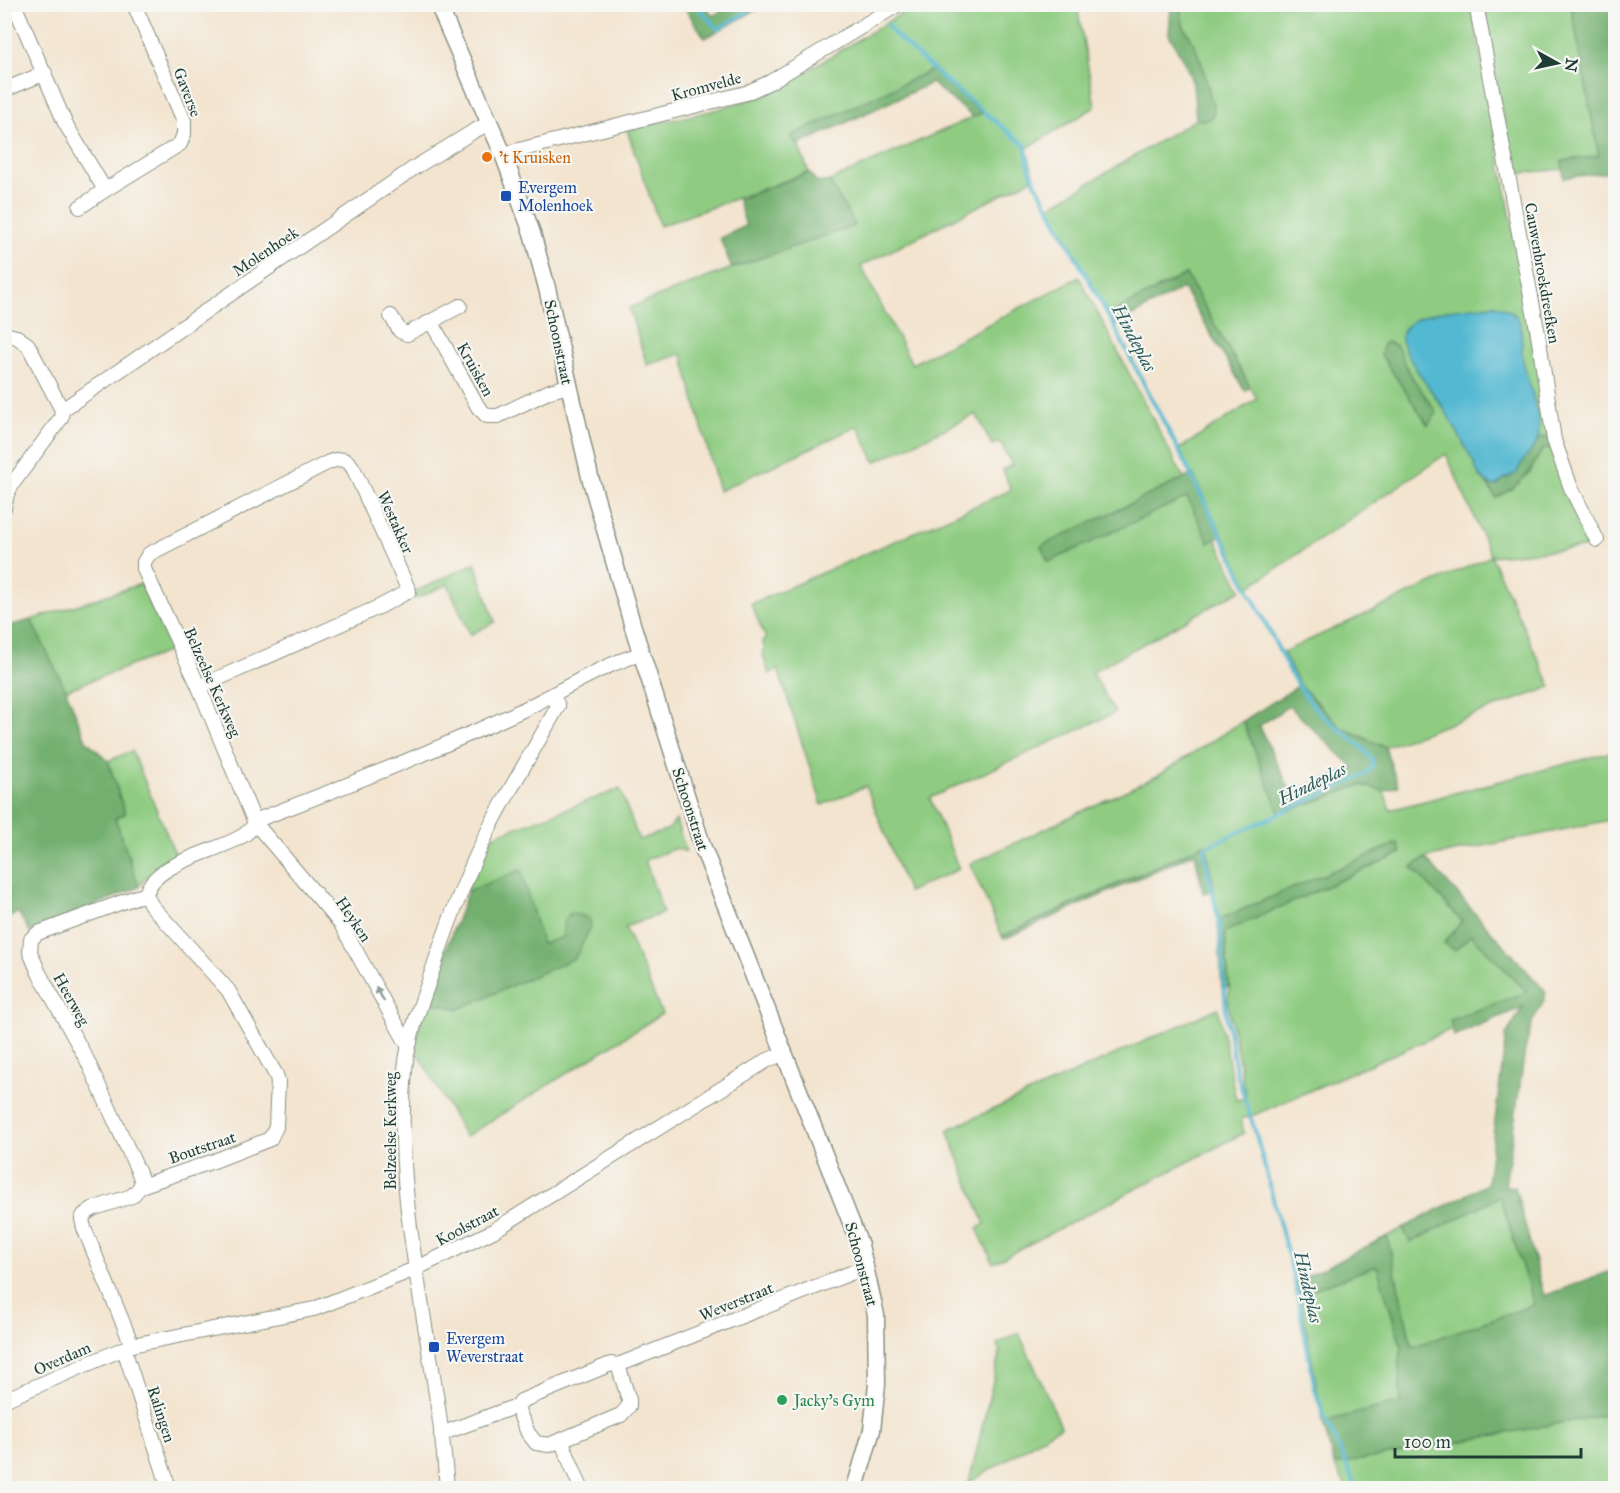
<svg xmlns="http://www.w3.org/2000/svg" width="1620" height="1493" viewBox="0 0 1620 1493" font-family="'IM FELL Great Primer',serif">
<style>
.green{fill:#8fcc82;stroke:#57845b;stroke-width:1.5;fill-rule:evenodd}
.forest{fill:#73b070;stroke:#497652;stroke-width:1.5;fill-rule:evenodd}
.water{fill:#53b8d1;stroke:#397a82;stroke-width:1.5}
.lines{fill:none;stroke-linecap:round;stroke-linejoin:round}
.stream{stroke:#53b8d1;stroke-width:4}
.minor-casing{stroke:#899082;stroke-width:16}
.tertiary-casing{stroke:#899082;stroke-width:19}
.minor{stroke:#fff;stroke-width:14}
.tertiary{stroke:#fff;stroke-width:16}
.oneway{fill:#8f9e9a}
.food-dot{fill:#e8710a;stroke:#f6f6f2;stroke-width:2}
.transit-dot{fill:#1a4fb4;stroke:#f6f6f2;stroke-width:2}
.leisure-dot{fill:#2e9e5b;stroke:#f6f6f2;stroke-width:2}
.labels{text-anchor:middle;stroke-width:4.5;stroke-linejoin:round;paint-order:stroke}
.street-label{font-size:16px;fill:#1f3d34;stroke:#f6f6f2}
.food-label{font-size:16px;fill:#c56008;stroke:#f6f6f2;text-anchor:start}
.transit-label{font-size:16px;fill:#164399;stroke:#f6f6f2;text-anchor:start}
.leisure-label{font-size:16px;fill:#27864d;stroke:#f6f6f2;text-anchor:start}
.water-label{font-size:18px;font-style:italic;fill:#2c5c5b;stroke:#f6f6f2}
</style>
<rect width="100%" height="100%" fill="#f6f6f2"/>
<filter id="ink" filterUnits="userSpaceOnUse"><feTurbulence type="fractalNoise" baseFrequency=".0167" numOctaves="2"/><feDisplacementMap in="SourceGraphic" scale="12" xChannelSelector="R" yChannelSelector="G"/><feConvolveMatrix kernelMatrix="1 2 1 2 8 2 1 2 1" color-interpolation-filters="sRGB"/></filter>
<filter id="wash" filterUnits="userSpaceOnUse"><feTurbulence type="fractalNoise" baseFrequency=".008" numOctaves="4" result="noise"/><feDisplacementMap in="SourceGraphic" scale="24" xChannelSelector="R" yChannelSelector="G"/><feGaussianBlur stdDeviation="1.35" result="paint"/><feColorMatrix in="noise" values="0 0 0 0 0 0 0 0 0 0 0 0 0 0 0 0 0 1.4 0 .05"/><feComposite in="paint" operator="in"/></filter>
<g filter="url(#wash)">
<rect width="100%" height="100%" fill="#f3e4cf"/>
<g class="green">
<path d="M915,5h162l18,102 -68,41 7,30 -173,88 51,98 167,-87 105,202 -142,67 6,16 139,-66 22,46 7,-3 25,51 -149,82 23,41 -185,85 29,71 -51,23 -42,-106 -44,19 -44,-136 -9,5 -7,-23 3,-2 -3,-8 4,-2 -15,-35 260,-114 -8,-20 9,-5 -12,-23 -8,3 -16,-31 -101,48 -17,-36 -139,65 -37,-137 -35,11 -18,-57 103,-40 122,-42 -25,-45 153,-68 -50,-43 -141,66 7,9 11,27 -149,54 -33,-96 88,-20 54,-16z"/>
<path d="M1180,5h291l54,287 25,145 -12,1 -2,-28 -10,-32 -5,-27 -26,-46 -12,1 -68,61 32,46 27,49c2,11 16,25 22,36l34,-26 12,-22 9,-3 17,47 25,53 -102,9 60,131 -166,60 -45,-20 -40,-42 -17,-33 208,-96 -45,-102 -197,133 -70,-138 78,-50 -71,-125 -78,41 -59,-108 147,-88 9,1 9,-10 -12,-45 -8,-21 -11,-19zM1396,345l14,30 27,38 -9,12 -47,-70z"/>
<path d="M1483,5h88l28,151 -37,5 1,8 -50,5z"/>
<path d="M475,563l20,59 -25,13 -22,-51 -33,15 -2,-9h6z"/>
<path d="M141,584l31,66 -106,40 -35,-70z"/>
<path d="M1243,721l37,93 81,-29 23,6 6,19 225,-59v68l-190,39 -13,9 50,54 -17,22 26,-9 57,58 -77,28 1,9 -198,86 -13,4 3,14 -251,130 -16,-35 8,-4 -38,-94 271,-122 18,92 10,-2 -18,-95 1,-16 -5,-55 177,-79 -4,-10 -179,77 -4,-30 -9,-46 -203,92 -32,-72 187,-88z"/>
<path d="M132,751l44,105 -31,22 -6,9 -24,-69 10,-5 -17,-52z"/>
<path d="M620,789l19,51 30,-11 7,-9 10,32 -10,-4 -31,12 18,53 -38,14 37,87 -197,123 -49,-88 -3,-1 13,-47 165,-74 -2,-8 -6,-3 -20,8v13l-21,8 -76,-54 27,-55z"/>
<path d="M1500,1196l34,109 -122,42 -25,-111 16,-8 7,14z"/>
<path d="M1377,1265l25,83 -3,15 2,39 -78,20 -23,-128z"/>
<path d="M1019,1333l42,93 -92,57 31,-132 -3,-7z"/>
<path d="M1615,1413v75h-268l-13,-23z"/>
</g>
<g class="forest">
<path d="M683,5h22l8,11 19,-11h33l-60,33z"/>
<path d="M1171,5h9l3,20 11,19 8,21 12,45 -2,7 -7,3 -9,-1 -3,-35 -6,-16 -18,-34z"/>
<path d="M1571,5h44l1,166 -52,7 -2,-17 37,-5z"/>
<path d="M932,70l50,43 -9,4 -42,-34 -133,62 -8,-9z"/>
<path d="M809,172l8,11 12,-2 26,44 -123,43 -12,-30 26,-12 -8,-26z"/>
<path d="M1186,274l64,113 -5,4 -62,-103 -69,38 -6,-11z"/>
<path d="M1387,342l9,3 3,5 11,25 27,38 -9,12 -47,-70 2,-11z"/>
<path d="M1550,437l1,10 -9,3c-14,26 -20,34 -46,48l-8,-14 8,2 8,-7 7,-2c9,-14 20,-24 27,-39z"/>
<path d="M1193,474l29,62 -13,7 -22,-46 -138,65 -8,-16z"/>
<path d="M31,620l35,70 20,50 22,21 17,53 -10,4 24,69 -109,45 -12,-20 -13,9v-294z"/>
<path d="M1300,685l40,42 45,20 13,39 -14,5 -23,-6 -81,29 -37,-93zM1289,706l65,62v1l-63,23 -32,-66z"/>
<path d="M1398,843l3,10 -176,79 4,55 -7,1 -4,-68z"/>
<path d="M1206,844l8,46 -11,3 -8,-40 -191,86 -2,-3z"/>
<path d="M1425,858l121,134 -2,9 -11,19 -8,30 -20,136 10,1 29,109 71,-27v144l-281,52 -11,-43 78,-20 -2,-39 3,-15 -25,-82 -77,28 -4,-12 91,-46 25,111 122,-42 -34,-109 -90,47 -7,-15 84,-44 19,-149 17,-28 -69,29 -4,-16 77,-28 -56,-57 -16,15 -11,-7 18,-22 -50,-54z"/>
<path d="M521,870l21,74 21,-7v-13l7,-11 13,3 6,3 2,8 -16,31 -116,51 -33,-8 42,-110z"/>
</g>
<path class="water" d="M1495,305c7,3 16,5 21,11 7,9 5,25 6,36 2,29 21,56 16,86 -3,14 -18,21 -21,35l-13,6 -8,7c-12,-3 -20,-12 -22,-24 -10,-15 -17,-33 -27,-48 -9,-16 -49,-63 -45,-80 7,-25 73,-27 93,-29z"/>
<g class="lines">
<g class="stream">
<path d="M694,4l24,25 42,-25"/>
<path d="M887,24l5,8 56,51 78,63 2,18 7,18 81,148 65,125 111,221c9,13 17,27 29,38 17,16 40,27 52,47l-2,8 -7,6 -158,72 -2,4 16,76 6,85 10,59 20,63 38,144 21,112 9,26 33,72"/>
</g>
</g>
</g>
<g filter="url(#ink)">
<g class="lines">
<defs>
<g id="minor">
<path d="M14,4l51,119 40,67"/>
<path d="M1476,4l62,330 16,106 17,48 26,52"/>
<path d="M4,90l41,-17"/>
<path d="M503,154l243,-61 24,-11 129,-78"/>
<path d="M80,207l25,-17 75,-46 4,-10v-13l-50,-117"/>
<path d="M391,316l9,15 7,3 53,-28"/>
<path d="M431,321l47,86 9,9h11l52,-25 18,-5"/>
<path d="M4,334l13,3 11,8 34,65"/>
<path d="M4,508l3,-14 6,-11 48,-65 1,-8 352,-242 60,-37 16,-8"/>
<path d="M199,687l182,-81 28,-15 -54,-119c-6,-13 -13,-15 -26,-10l-180,92 -5,8v7l55,118 56,136 86,101 65,118 4,1"/>
<path d="M141,1186v-7l-3,-8 -51,-111 -48,-87 -9,-21 1,-13 7,-6 98,-36 10,-2"/>
<path d="M132,1345l-48,-117 -2,-9 2,-4 8,-6 40,-13 9,-10 73,-25 56,-22 6,-12 2,-46 -2,-6 -48,-85 -77,-85 -5,-10c6,-33 73,-43 98,-60 7,-5 12,-12 18,-17 85,-32 169,-66 252,-104 42,-19 84,-48 127,-60"/>
<path d="M124,1349l45,139"/>
<path d="M4,1400l128,-55 182,-36 101,-40 78,-38 273,-170 18,-8"/>
<path d="M517,1408l11,25 8,10 13,2 72,-30 8,-9v-6l-11,-35"/>
<path d="M441,1434l70,-26h6l4,-7 90,-37 7,1 248,-98"/>
<path d="M561,1440l20,48"/>
<path d="M447,1488c-10,-140 -55,-277 -42,-419 3,-30 14,-60 24,-88 17,-53 37,-106 62,-156 21,-40 45,-79 67,-119l-5,-10"/>
</g>
<path id="tertiary" d="M438,4l65,150 29,79 15,55 43,189 43,150 70,221 157,397 16,70 1,69 -5,46 -17,58"/>
</defs>
<use href="#minor" class="minor-casing"/>
<use href="#tertiary" class="tertiary-casing"/>
<use href="#minor" class="minor"/>
<use href="#tertiary" class="tertiary"/>
</g>
<defs><path id="oneway-solid" d="M-6-.8H1V-3.2L6.5 0L1 3.2V.8H-6Z" transform="scale(1.5)"/></defs>
<use class="oneway" href="#oneway-solid" transform="translate(380 994) rotate(-119)"/>
</g>
<circle class="food-dot" cx="487" cy="157" r="6"/>
<g class="transit-dot">
<rect x="500" y="190" width="12" height="12" rx="3"/>
<rect x="428" y="1341" width="12" height="12" rx="3"/>
</g>
<circle class="leisure-dot" cx="782" cy="1400" r="6"/>
<g class="labels">
<g class="street-label">
<text transform="translate(706 86) rotate(-15)" y="6">Kromvelde</text>
<text transform="translate(188 92) rotate(69)" y="6">Gaverse</text>
<text transform="translate(265 251) rotate(-34)" y="6">Molenhoek</text>
<text transform="translate(1543 273) rotate(80)" y="6">Cauwenbroekdreefken</text>
<text transform="translate(559 342) rotate(78)" y="6">Schoonstraat</text>
<text transform="translate(476 369) rotate(61)" y="6">Kruisken</text>
<text transform="translate(396 522) rotate(66)" y="6">Westakker</text>
<text transform="translate(213 682) rotate(66)" y="6">Belzeelse Kerkweg</text>
<text transform="translate(691 809) rotate(72)" y="6">Schoonstraat</text>
<text transform="translate(354 919) rotate(56)" y="6">Heyken</text>
<text transform="translate(72 999) rotate(61)" y="6">Heerweg</text>
<text transform="translate(390 1131) rotate(-90)" y="6">Belzeelse Kerkweg</text>
<text transform="translate(202 1147) rotate(-19)" y="6">Boutstraat</text>
<text transform="translate(467 1225) rotate(-28)" y="6">Koolstraat</text>
<text transform="translate(862 1264) rotate(75)" y="6">Schoonstraat</text>
<text transform="translate(736 1301) rotate(-22)" y="6">Weverstraat</text>
<text transform="translate(62 1358) rotate(-24)" y="6">Overdam</text>
<text transform="translate(162 1414) rotate(72)" y="6">Ralingen</text>
</g>
<g class="food-label">
<text x="499" y="163">'t Kruisken</text>
</g>
<g class="transit-label">
<text x="518" y="193">Evergem<tspan x="518" dy="18">Molenhoek</tspan></text>
<text x="446" y="1344">Evergem<tspan x="446" dy="18">Weverstraat</tspan></text>
</g>
<g class="leisure-label">
<text x="794" y="1406">Jacky's Gym</text>
</g>
<g class="water-label">
<text transform="translate(1134 338) rotate(62)" y="6">Hindeplas</text>
<text transform="translate(1312 784) rotate(-26)" y="6">Hindeplas</text>
<text transform="translate(1308 1287) rotate(77)" y="6">Hindeplas</text>
</g>
</g>
<rect width="1620" height="1493" fill="none" stroke="#f6f6f2" stroke-width="24"/>
<g transform="translate(1557 63) rotate(98)" stroke="#f6f6f2" stroke-width="4.5" paint-order="stroke">
<path d="M0-4.5L10 22L0 15L-10 22Z" fill="#1f3d34"/>
<text y="-9" font-size="16" font-weight="bold" text-anchor="middle" fill="#1f3d34">N</text>
</g>
<path d="M1395 1448v9h186v-9" fill="none" stroke="#1f3d34" stroke-width="3"/>
<text x="1404" y="1448" font-size="18" fill="#1f3d34" stroke="#f6f6f2" stroke-width="4.5" paint-order="stroke">100 m</text>
</svg>
